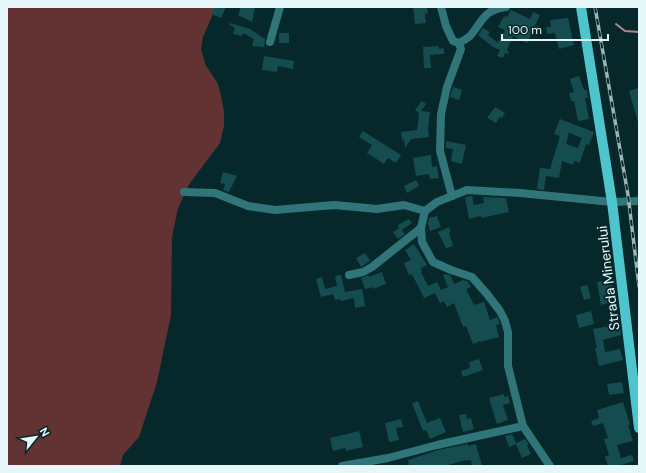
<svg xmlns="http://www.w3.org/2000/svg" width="646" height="473" viewBox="0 0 646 473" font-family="'DM Sans',sans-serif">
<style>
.green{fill:#633333}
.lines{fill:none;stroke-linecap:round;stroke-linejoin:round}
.stream{stroke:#b28686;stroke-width:2}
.building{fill:#144c50;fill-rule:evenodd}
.minor{stroke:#2f757a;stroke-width:8}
.primary{stroke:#4ec4cd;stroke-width:10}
.rail-casing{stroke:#9db3b5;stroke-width:3.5}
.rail{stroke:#06282a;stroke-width:2;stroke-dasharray:6;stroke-linecap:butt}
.labels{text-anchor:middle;stroke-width:4;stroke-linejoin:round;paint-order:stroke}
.street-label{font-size:14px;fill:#e6f7f9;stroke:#06282a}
</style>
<rect width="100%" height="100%" fill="#06282a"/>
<path class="green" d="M7,7h209l-13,30 -2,13 5,16 11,16 4,13 3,17v14l-4,17 -30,40 -12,25 -6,29 -1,78 -14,67 -18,55 -16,18 -3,11h-113z"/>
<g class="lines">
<path class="stream" d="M616,24l9,7 14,1"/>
</g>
<g class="building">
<path d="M215,7h11l-5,11 -10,-4z"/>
<path d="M241,7h14l-3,15 -14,-7z"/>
<path d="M413,7h14l1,6 -3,1 1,9 -11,1z"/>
<path d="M511,10l19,9 3,-7 7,3 -13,28 -14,-7 -6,14 2,2 -1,2 -3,-1 -2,5 -6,-2 3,-6 -7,-3 -15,-12 5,-7 7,4 -2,3 10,8 7,-13 -7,-3 6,-11 3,1z"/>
<path d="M568,18l6,27 -15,4 -4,-16 -8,1 -1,-7h5l-1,-7z"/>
<path d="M230,23l20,6 15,10 -1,8 -12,-1 2,-7 -11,-6 -1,3 -9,-2 2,-6 -5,-3z"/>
<rect x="279" y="33" width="10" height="10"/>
<path d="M439,46v3l5,-1v6l-14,1 1,13h-7l-1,-21z"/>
<path d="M264,56l30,5 -1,8 -15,-3 -1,6 -15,-2z"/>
<path d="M579,76l5,14h3l1,8h-3l4,21 -11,2 -4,-20h-3l-2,-8 5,-1 -4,-13z"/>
<path d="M453,87l9,3 -3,10 -9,-3z"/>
<path d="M639,88v34h-1l-9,-31z"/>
<path d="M422,101l4,3 -5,7 9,1 -2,17 1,8 -18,2 -6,9 -1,-9 -2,1 -1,-8 16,-2 2,-17 -4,-3z"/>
<path d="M495,107l10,6 -3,5 -2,-1 -4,6 -9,-5z"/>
<path d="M560,119l34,13 -5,13 -3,-1 -6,19 -6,-2 -1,4 -11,-4 -3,17 -13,-2 -2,14 -7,-1 3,-21 10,1 10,-33 -6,-2zM569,133l13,5 -4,10 -12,-4z"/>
<path d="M363,131l38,24 -5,8 -8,-5 -4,6 -17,-11 5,-8 -13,-8z"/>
<path d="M446,141l20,4 -4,19 -11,-3 2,-12 -7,-1z"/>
<path d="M431,155l1,12 5,-1 2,12 -9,1 -1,-5 -13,2 -3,-18z"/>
<path d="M223,172l14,4 -8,16 -6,-2 2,-6 -5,-1z"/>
<path d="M416,180l3,6 -12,7 -3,-7z"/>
<path d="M472,196l2,9 10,-2 -1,-6 23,1 3,14 -28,6v-2l-12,3 -4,-22z"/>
<path d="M437,216l4,11 -11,4 -2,-7 1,-6z"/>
<path d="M409,219l3,4 -10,7 3,4 -7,5 -5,-7 6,-4 -1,-3z"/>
<path d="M449,227l2,5 -2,1 4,13 -7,2 -8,-16z"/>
<path d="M414,244l13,21 -6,3 1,4h-1l7,14 9,-4 4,8 7,-3 -5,-12 3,-1 4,1 4,9 9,-4 5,2 3,5 -5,2 8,16 10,-3 6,18 7,-3 3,7 -4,1 3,12 -19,5v-1l-7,3 -7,-18 -3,1 -9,-24 -7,4 -3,-6 -4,2 -5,-10 -11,5 -12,-24 -3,1 -5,-12 7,-3 -6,-10z"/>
<path d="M365,253l5,8 -9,6 -5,-9z"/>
<path d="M382,272l4,12 -13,5 -1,-2 -7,2 -4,-11 8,-3v2z"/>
<path d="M341,275l4,17 17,-3 3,17 -10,2 -1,-10 -13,3 -1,-2 -5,1 -2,-6 -12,3 -5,-18 6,-2 3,12 12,-3 -2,-10z"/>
<path d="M611,280l5,21 -15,4 -4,-23z"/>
<path d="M587,285l4,13 -7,2 -4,-13z"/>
<path d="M591,311l3,13 -15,4 -3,-13z"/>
<path d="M620,324l1,11 -18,5 2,12 15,-3 3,11 -24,6 -4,-18h2l-4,-19z"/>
<path d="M479,359l4,11 -20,7 -2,-6 9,-3 -1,-6z"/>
<path d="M622,382l2,11 -15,2 -2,-11z"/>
<path d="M504,394v3l4,-1 2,7 -7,2 5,15 -11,4 -8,-26z"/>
<path d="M418,401l9,22 13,-5 6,14 -16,7 -4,-9 -3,1 -11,-28z"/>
<path d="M623,402l7,23h-2l5,16 -16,4 4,13 11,-3 2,6 -16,5h-10l-3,-9 4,-2 -5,-16 4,-1 -5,-15 -10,3 -2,-5 8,-3 -2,-8z"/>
<path d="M466,414l1,5 4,-1 3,11 -11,3 -4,-17z"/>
<path d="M401,419l2,8 -7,1 3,12 -10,2 -4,-19z"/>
<path d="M359,431l4,16 -17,4 -1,-3 -12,3 -3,-13z"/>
<path d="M512,434l4,9 9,-4 4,5 -2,1 4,9 -9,4 -6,-14 -7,3 -4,-11z"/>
<path d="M468,444v2l8,-2 6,22h-10l-1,-6 -9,1 -17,5h-36l-1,-6 30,-10z"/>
</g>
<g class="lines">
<g class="minor">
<path d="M441,7l5,19 7,15 6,2c3,-2 8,-4 11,-7 13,-15 13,-26 36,-29"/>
<path d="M270,42l10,-35"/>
<path d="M184,192l31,1 33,13 27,4 59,-5 43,4 27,-4 21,6"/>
<path d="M452,196l-12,-45 1,-37 6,-27 14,-38 -2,-6"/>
<path d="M349,275l14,-3 9,-5 49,-39"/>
<path d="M342,466l46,-8 49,-13 86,-19"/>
<path d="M550,466l-27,-40 -15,-60v-34l-3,-11 -5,-10 -13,-17 -15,-17 -21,-7 -18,-8 -11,-20 -1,-14 4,-17 12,-9 30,-12 53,3 92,9 27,-1"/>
</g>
<path class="primary" d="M581,7l31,195 27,226"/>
<defs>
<path id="rail" d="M595,7l33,188 11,91"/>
</defs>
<use href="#rail" class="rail-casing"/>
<use href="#rail" class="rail"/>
</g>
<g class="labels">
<g class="street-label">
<text transform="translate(608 278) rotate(-97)" y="5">Strada Minerului</text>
</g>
</g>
<rect width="646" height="473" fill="none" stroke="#e6f7f9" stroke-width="16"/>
<g transform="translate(36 437) rotate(60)" stroke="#06282a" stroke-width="3" paint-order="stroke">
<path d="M0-3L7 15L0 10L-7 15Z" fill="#e6f7f9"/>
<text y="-6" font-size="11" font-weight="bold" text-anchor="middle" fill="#e6f7f9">N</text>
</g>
<path d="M502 34v6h106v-6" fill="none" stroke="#e6f7f9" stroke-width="2"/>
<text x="508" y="34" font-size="12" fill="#e6f7f9" stroke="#06282a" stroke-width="3" paint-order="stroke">100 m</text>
</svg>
